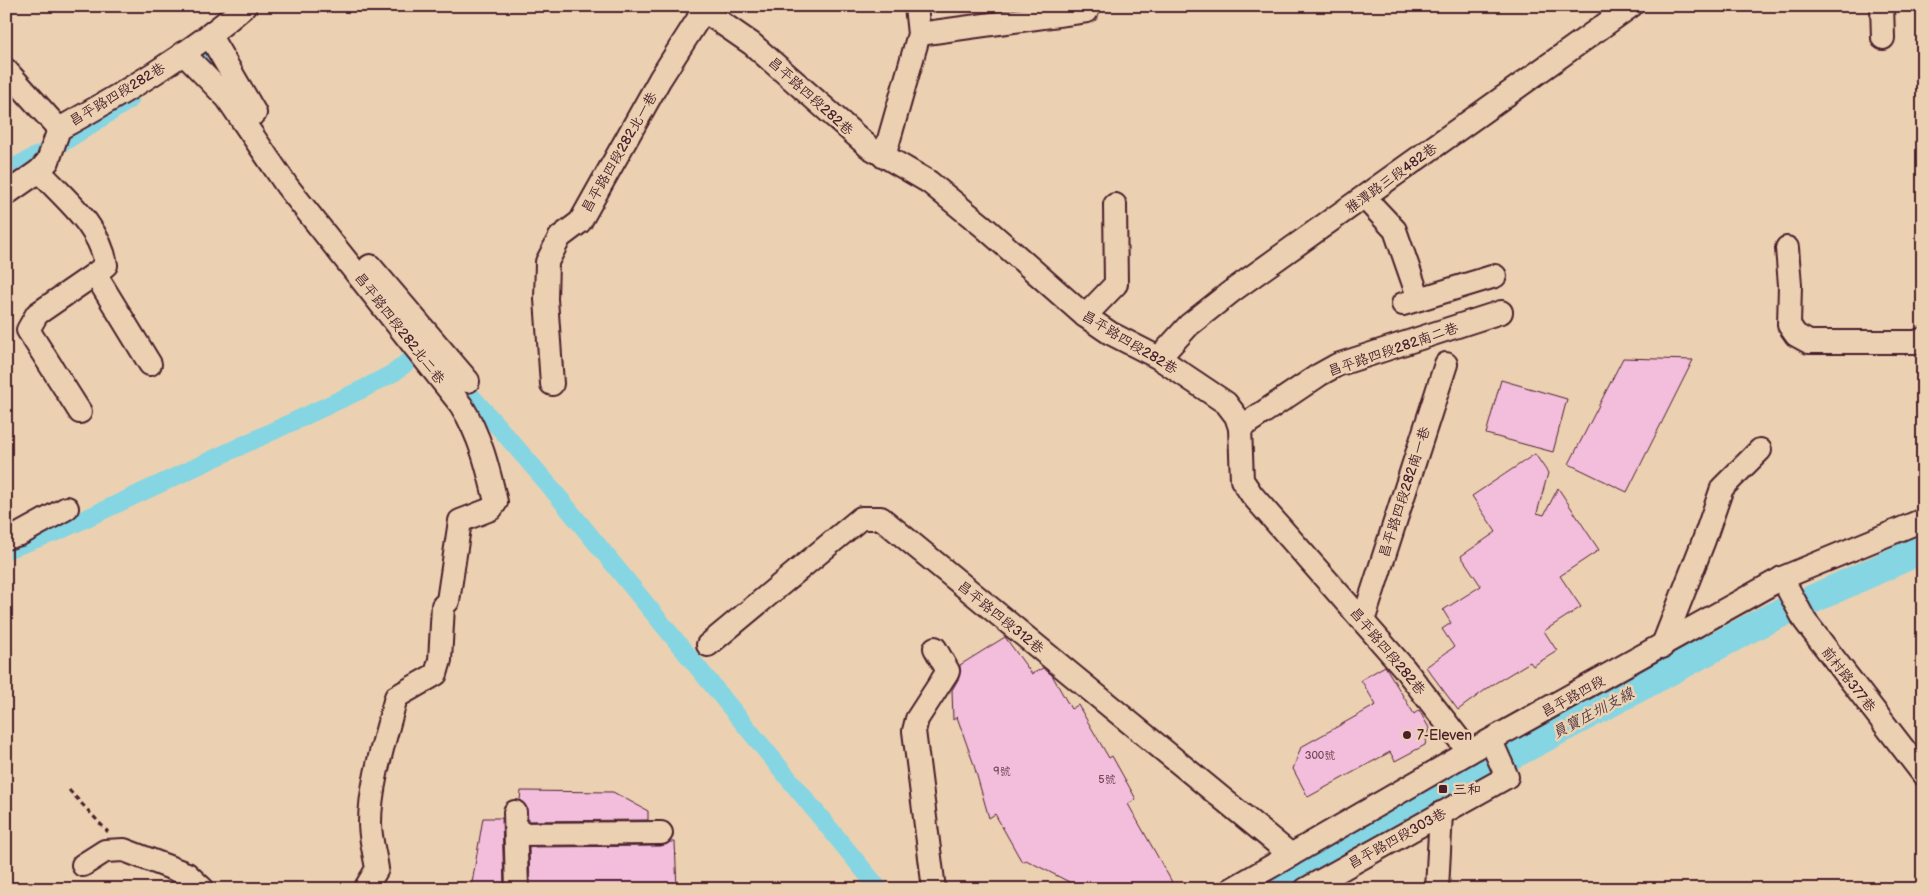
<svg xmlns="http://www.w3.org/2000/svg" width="1929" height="895" viewBox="0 0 1929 895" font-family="'Balsamiq Sans','LXGW WenKai TC',sans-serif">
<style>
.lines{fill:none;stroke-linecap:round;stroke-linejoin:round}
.canal{stroke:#86d5e2;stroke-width:18}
.river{stroke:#86d5e2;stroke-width:29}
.building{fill:#f2bedc;stroke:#4a1f2b}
.minor-casing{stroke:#4a1f2b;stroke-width:26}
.path{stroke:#4a1f2b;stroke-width:3;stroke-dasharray:5 4;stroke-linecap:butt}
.minor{stroke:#ebd1b2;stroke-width:22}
.poi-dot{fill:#4a1f2b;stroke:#ebd1b2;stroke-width:2}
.labels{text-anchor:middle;stroke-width:5;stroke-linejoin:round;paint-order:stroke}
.number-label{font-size:11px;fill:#744757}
.street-label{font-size:14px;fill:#4a1f2b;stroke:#ebd1b2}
.poi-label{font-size:14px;fill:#4a1f2b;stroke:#ebd1b2;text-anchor:start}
.water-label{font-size:15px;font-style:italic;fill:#533a46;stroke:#ebd1b2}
</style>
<rect width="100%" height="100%" fill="#ebd1b2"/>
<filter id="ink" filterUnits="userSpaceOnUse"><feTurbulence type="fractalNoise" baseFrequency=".02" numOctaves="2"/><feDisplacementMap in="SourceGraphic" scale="10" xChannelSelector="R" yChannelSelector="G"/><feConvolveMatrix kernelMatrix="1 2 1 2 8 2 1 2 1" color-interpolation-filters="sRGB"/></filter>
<g filter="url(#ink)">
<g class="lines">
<g class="canal">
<path d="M187,62l17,-11 23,37"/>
<path d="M6,175l10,-9 48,-24 66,-42"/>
<path d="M453,375l90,103 336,411"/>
<path d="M6,550l53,-19 304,-142 32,-17 33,-27"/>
</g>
<path class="river" d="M1268,889l193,-107 303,-161 159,-72"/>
</g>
<g class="building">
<path d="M1623,358l70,2 -66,132 -58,-28z"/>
<path d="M1501,380l66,19 -14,53 -67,-18z"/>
<path d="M1535,454l13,19 -11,40 7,2 14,-27 41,62 -39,26 21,31 -37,24 13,20 -24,15 -3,-4 -38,23 -34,25 -32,-43 28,-20 -12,-18 9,-6 -8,-13 38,-24 -20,-30 35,-24 -24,-36z"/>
<path d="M1005,637l27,37 11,-6 9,7 19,34 7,-4 31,53 3,-2 24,43 -8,5 44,78 -11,7h-78l-57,-29 -4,2 -27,-48 -6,4 -16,-56 -16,-45 -4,3 -1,-30 7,-12 1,-13z"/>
<path d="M1385,666l29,48 5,-4 10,18 -4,17 -30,16 -5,-9 -82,45 -15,-28 8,-22 75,-42 -15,-25z"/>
<path d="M521,791l92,1 35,19v9l-120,1 -2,-15 -6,-6z"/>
<path d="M483,818h19l2,71h-33z"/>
<path d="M670,842h5l2,47h-147l-1,-42 132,-1z"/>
</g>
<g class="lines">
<defs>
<g id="minor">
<path d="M697,6l55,38 117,103 60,35 55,45 101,89 25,17 49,25 67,45 10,13 4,12 2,52 10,15 152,173 65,84"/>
<path d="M1882,6l1,32"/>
<path d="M919,34l168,-23 -1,-5"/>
<path d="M210,36l45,77"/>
<path d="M183,53l44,45 60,88 174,219c19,30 27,63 35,97l-5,7 -31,12 -12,80 -5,5 -3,54 -4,14 -40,23c-10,39 -26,86 -26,126 0,16 5,31 7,46l-12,20"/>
<path d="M6,70l53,59"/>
<path d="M884,157l35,-123 -3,-28"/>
<path d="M39,171c26,28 61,55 67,94l-11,9 55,90"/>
<path d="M6,194l33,-23 9,-10 11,-32c65,-36 130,-74 186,-123"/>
<path d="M1365,198l30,32 24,69"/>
<path d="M1787,248l3,37 -1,40 7,10 13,7h107l7,-3"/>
<path d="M370,266l98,115"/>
<path d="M1403,304l92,-28"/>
<path d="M1085,316l31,-32 -1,-79"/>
<path d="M1159,358l30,-33 43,-34 399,-285"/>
<path d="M552,384l-6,-85 1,-37 13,-25 20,-15 80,-143 44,-69"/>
<path d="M80,412l-52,-82 9,-16 58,-40"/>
<path d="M1240,428l79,-53 18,-10 164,-53"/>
<path d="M6,538l14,-4 47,-26"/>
<path d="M1782,578l23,43 118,153"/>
<path d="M1363,621l83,-257"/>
<path d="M708,645l153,-127h20l410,337"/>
<path d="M1662,647l42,-107 18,-52 38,-38"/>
<path d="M515,812l2,77"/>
<path d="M516,834l145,-1"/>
<path d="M83,865l22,-14 19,-1 63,24 16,15"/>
<path d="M934,889l-20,-158 3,-12 31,-48 -13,-23"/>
<path d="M1232,889l237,-137 313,-174 141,-58"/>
<path d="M1306,889l201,-112 -16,-36"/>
<path d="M1437,889l4,-76"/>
</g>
</defs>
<use href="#minor" class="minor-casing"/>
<path class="path" d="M69,790l39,42"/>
<use href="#minor" class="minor"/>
</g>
</g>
<g class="poi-dot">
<circle cx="1407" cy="735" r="5"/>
<rect x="1438" y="784" width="10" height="10" rx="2.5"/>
</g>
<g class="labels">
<g class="number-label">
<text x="1320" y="759">300號</text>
<text x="1002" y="775">9號</text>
<text x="1107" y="783">5號</text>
</g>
<g class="street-label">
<text transform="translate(117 94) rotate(-31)" y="5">昌平路四段282巷</text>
<text transform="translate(811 96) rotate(42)" y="5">昌平路四段282巷</text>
<text transform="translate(619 152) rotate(-60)" y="5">昌平路四段282北一巷</text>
<text transform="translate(1391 178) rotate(-36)" y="5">雅潭路三段482巷</text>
<text transform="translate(400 328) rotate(52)" y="5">昌平路四段282北二巷</text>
<text transform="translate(1130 342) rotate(31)" y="5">昌平路四段282巷</text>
<text transform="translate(1393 349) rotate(-19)" y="5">昌平路四段282南二巷</text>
<text transform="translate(1404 492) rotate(-72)" y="5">昌平路四段282南一巷</text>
<text transform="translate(1001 617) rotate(39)" y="5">昌平路四段312巷</text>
<text transform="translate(1388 651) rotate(50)" y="5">昌平路四段282巷</text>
<text transform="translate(1849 679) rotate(52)" y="5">前村路377巷</text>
<text transform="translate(1573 696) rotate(-29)" y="5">昌平路四段</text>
<text transform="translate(1397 838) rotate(-29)" y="5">昌平路四段303巷</text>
</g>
<g class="poi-label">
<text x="1417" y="740">7-Eleven</text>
<text x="1453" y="794">三和</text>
</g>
<g class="water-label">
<text transform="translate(1593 713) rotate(-28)" y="5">員寶庄圳支線</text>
</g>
</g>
<rect width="1929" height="895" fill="none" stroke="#ebd1b2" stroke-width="25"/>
<rect x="12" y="12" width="1904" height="870" fill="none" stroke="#4a1f2b" stroke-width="2" filter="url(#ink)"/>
</svg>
